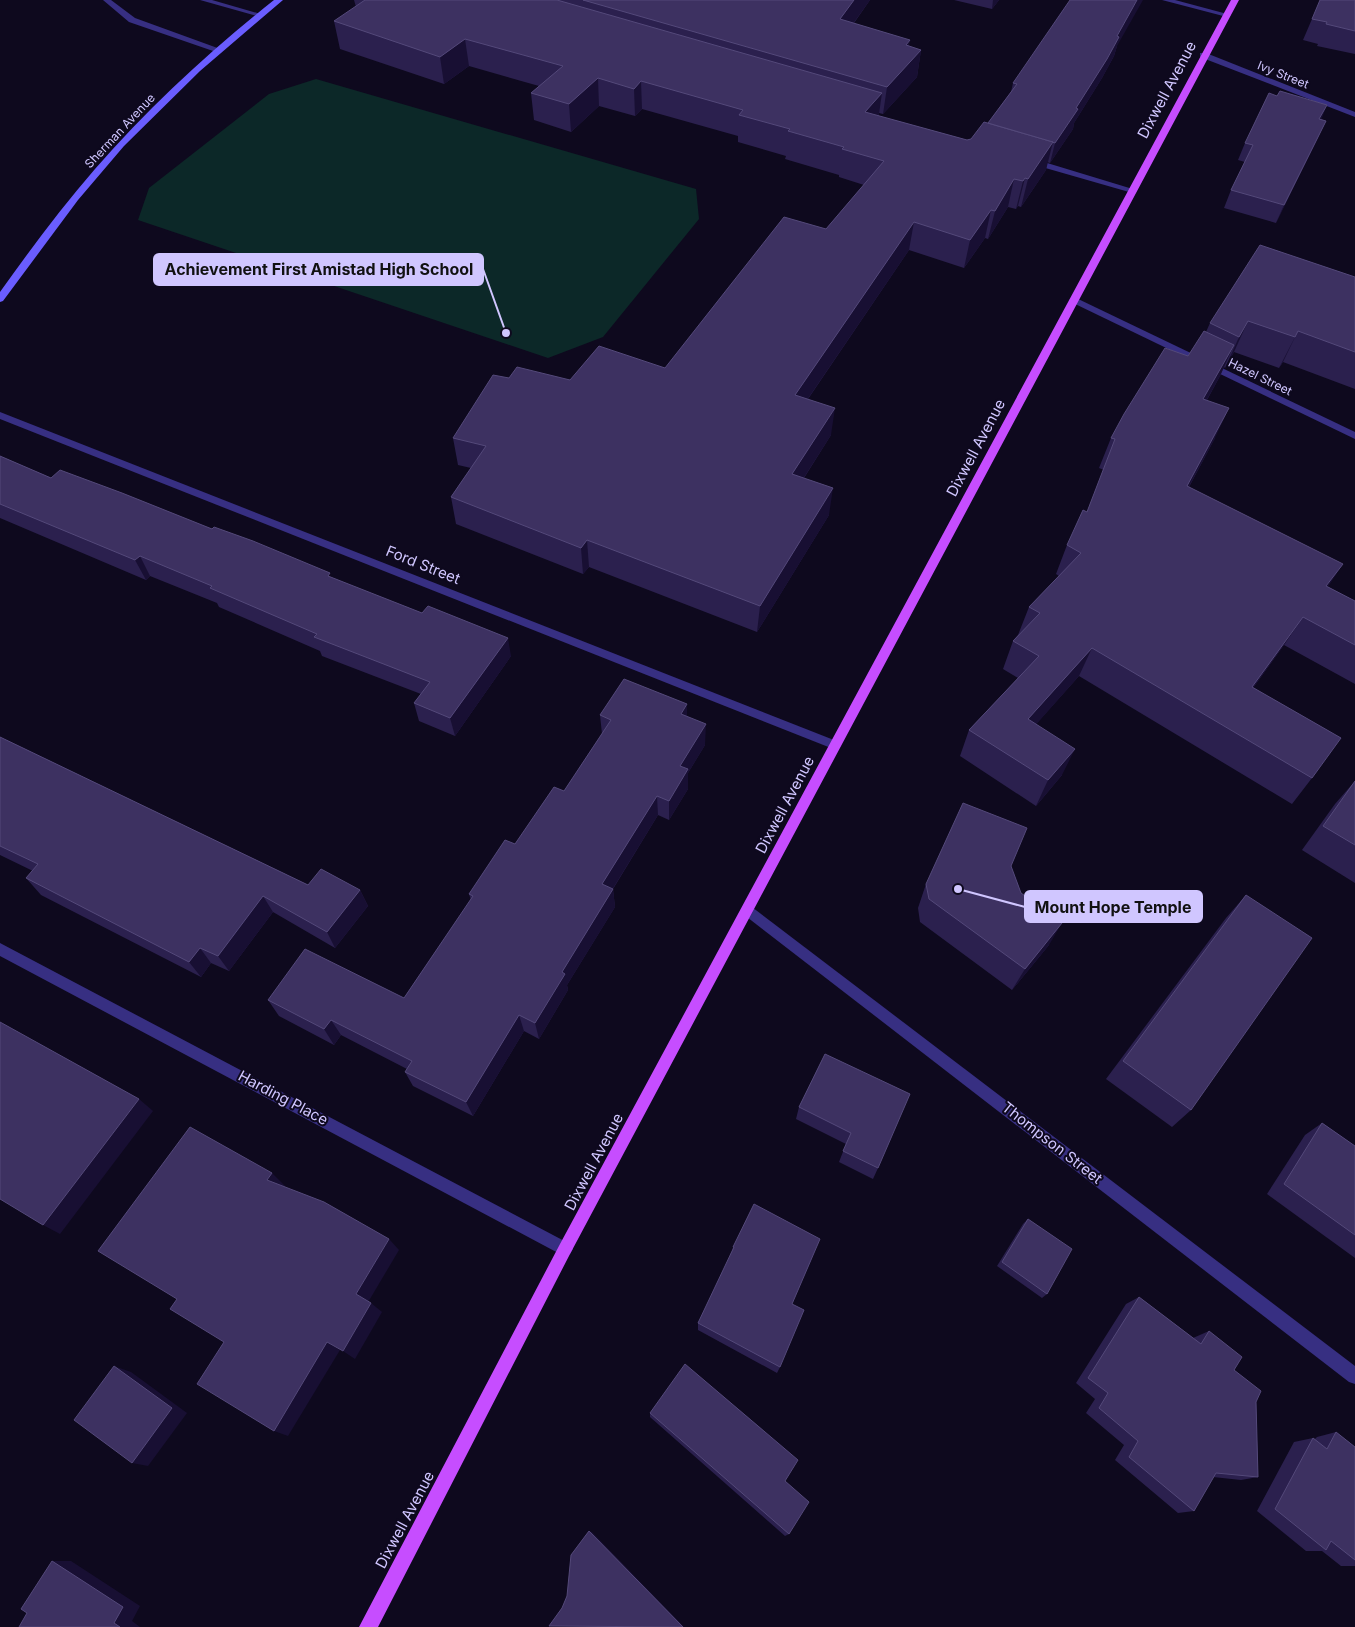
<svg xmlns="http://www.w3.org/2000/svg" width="1355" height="1627" viewBox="0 0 1355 1627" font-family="Inter,sans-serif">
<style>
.green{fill:#0c2828}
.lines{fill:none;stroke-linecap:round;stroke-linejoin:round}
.lane{fill:#372f82;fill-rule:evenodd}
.street{fill:#372f82;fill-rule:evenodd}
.secondary{fill:#6a5dff;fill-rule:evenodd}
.primary{fill:#c64dff;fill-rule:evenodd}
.wall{fill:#2b204e}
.shaded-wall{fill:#180f33}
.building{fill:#3d3161;stroke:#54497a}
.labels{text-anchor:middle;stroke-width:4;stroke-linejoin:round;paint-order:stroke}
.far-street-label{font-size:12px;fill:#d0c6ff;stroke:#0e091e}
.street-label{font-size:15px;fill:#d0c6ff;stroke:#0e091e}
.leader{fill:none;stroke:#d0c6ff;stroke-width:2}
.callout-dot{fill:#d0c6ff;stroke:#0e091e;stroke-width:2}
.callout{fill:#d0c6ff;stroke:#d0c6ff;stroke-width:2}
.callout-label{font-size:16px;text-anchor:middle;font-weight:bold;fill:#111}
</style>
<rect width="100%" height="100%" fill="#0e091e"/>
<path class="green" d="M316,79l380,110 3,30 -96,118 -55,21 -410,-138 11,-32 120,-94z"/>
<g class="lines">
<g class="lane">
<path d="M103,0h8l24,18 88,32 -7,2 -87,-30z"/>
<path d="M200,0h12l52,15 -4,2z"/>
</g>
<g class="street">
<path d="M1162,0h13l56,15 -4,2z"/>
<path d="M1200,53h6l149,59v5l-155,-60z"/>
<path d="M1028,159h6l102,31 -7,2 -101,-29z"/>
<path d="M1074,297l281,135v7l-284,-137 -2,-2z"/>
<path d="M0,412l839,330 2,3 -2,3h-8l-831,-329z"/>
<path d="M748,904l607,462v18l-6,-2 -606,-468 -2,-4 2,-4z"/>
<path d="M0,943l570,301 3,5 -3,5 -5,3 -5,-3 -560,-298z"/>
</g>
<path class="secondary" d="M274,0h9l-83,71 -76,75 -46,54 -75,101 -3,1v-10c30,-42 61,-84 95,-123 54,-62 115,-118 179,-169z"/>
<path class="primary" d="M1231,0h8l-669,1254 -192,373h-19l201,-383z"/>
</g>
<g class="wall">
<path d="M354,0h516l-16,23 55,23 12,4 -4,27 -34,37 -4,-1v3l88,24 4,-1 17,-16 23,-31 2,-9 104,-37 -3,10 -12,22 -28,45 -1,6 -23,34 -3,-1 -1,8 -25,37 -3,-1 -2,3 -8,-2 -20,32 -3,-1 -21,30 -55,-18 -101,149 23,36 -27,43 25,37 -72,117 -168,-65 -6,7 -127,-50 -5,-27 20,-29 -13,-3 -5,-27 56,-60 61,2 95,-12 161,-139 38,-44 -25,-8v-2l-54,-16 1,-3 -48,-14v-6l-96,-27 -7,7 -36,-10 -28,26 -37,-12 -3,-27 8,-7 -70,-20 -25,18 -104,-35 -6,-28 22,-14z"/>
<path d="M954,0h45l-7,9z"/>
<path d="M1355,0v54l-38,-8 1,-2 -15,-4 9,-21z"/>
<path d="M1321,119l5,2 -50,102 -52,-15 7,-18 14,-28 -7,-2 7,-17z"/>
<path d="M1355,277v112l-72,-27 -4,6 -45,-16 -9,16 -1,-1 -4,9 -13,24 8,38 -26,49 139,100 27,14v83l-71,-39 -31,43 59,90 -20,26 -213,-128 -43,48 26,51 -26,31 -76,-50 9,-26 49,-52 -15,-9 10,-28 5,-6 11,-28 30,-31 -3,-2 11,-29 20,-33 17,-42 -5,-2 12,-30 77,-82 18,-24 4,-9z"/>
<path d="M0,456l51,22 161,51 119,48 180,79 -56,80 -36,-15 -5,-18 7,-9 -99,-38 -2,-5 -101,-44 -2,-4 -67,-27 -4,4 -146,-62z"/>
<path d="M600,715l87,1 18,29 -17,28v16l-19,31 -11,-5 -45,74 2,18 -48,78 1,5 -29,49 -15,-8 -51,85 -60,-30 -8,-14 2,-3 -66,-34 -7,10 -55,-29 -11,-16 136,-2 67,-98 -2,-6 95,-103 38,-57z"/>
<path d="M0,737l308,148 52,5 8,16 -33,42 -62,-36 -44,59 -18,-8 -10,14 -160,-82 -15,-17 7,-7 -33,-16z"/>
<path d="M1355,781v102l-53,-33 33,-46z"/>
<path d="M1011,866l10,27 28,52 -37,45 -92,-68 -2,-14 8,-24z"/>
<path d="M1246,895l-55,215 -19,17 -66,-48 120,-161z"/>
<path d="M825,1054l53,114 -5,11 -34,-17 7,-18 -50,-25 3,-12z"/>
<path d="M1322,1123l33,23v112l-88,-64 38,-59z"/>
<path d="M1028,1219l19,75 -5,4 -45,-32 26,-42z"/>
<path d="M733,1247l59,57 -12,63 -3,6 -79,-43v-7l34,-70z"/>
<path d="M1139,1297l54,41 16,-7 25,39 22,32 2,75 -17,3 -28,-3 -19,34 -16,2 -63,-53 9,-15 -38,-32 9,-14 -19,-16 50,-79z"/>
<path d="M650,1413l135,68 4,53 -4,2 -135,-119z"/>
<path d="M1336,1432l19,15v119h-14l-19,-15h-16l-49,-40 37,-69 19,-4 2,1 2,-2z"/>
</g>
<g class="shaded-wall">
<path d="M854,0h16l-33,46 3,-27z"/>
<path d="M993,0h6l-7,9z"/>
<path d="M1137,0h6l-26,46 -3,10 -12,22 -28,45 -1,6 -23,34 5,-20 21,-35z"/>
<path d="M465,39l4,27 -25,18 -4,-27z"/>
<path d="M910,40l-4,26 15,-16 -4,27 -34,37 4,-27 19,-42z"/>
<path d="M598,78l1,28 -28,26 -2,-28z"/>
<path d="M641,81l1,28 -7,7 -1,-27z"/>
<path d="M882,93l-4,28 -13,-9z"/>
<path d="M1327,105l-7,18 -1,-4z"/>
<path d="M1326,121l-8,17 -42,85 8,-18z"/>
<path d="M1053,142l-7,28 -25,37 7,-28z"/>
<path d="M1025,178l-7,28 -2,3 7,-28z"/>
<path d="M1014,179l-6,28 -20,32 7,-28z"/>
<path d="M991,210l-6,28 -21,30 6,-28z"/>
<path d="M914,222l-5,28 -117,172 3,-27z"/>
<path d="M1248,321l-14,31 -9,16 14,-31z"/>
<path d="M1298,331l-15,31 -4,6 16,-31z"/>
<path d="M1234,345l-14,31 -30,54 13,-31z"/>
<path d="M835,408l-4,27 -42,66 3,-27z"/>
<path d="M1229,408l-14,30 -42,78 14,-30z"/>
<path d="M833,488l-4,27 -72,117 3,-26z"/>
<path d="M587,540l2,27 -6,7 -2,-26z"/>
<path d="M140,556l10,20 -4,4 -11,-20z"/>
<path d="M1343,564l-19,29 2,-7z"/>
<path d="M1303,617l-19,28 -50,69 18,-27z"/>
<path d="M508,638l3,18 -56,80 -5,-18z"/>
<path d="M1092,648l-13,28 -62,70 11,-27z"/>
<path d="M687,704v22l-6,-12z"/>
<path d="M706,724l-1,21 -17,28v16l-19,31v-19l11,-35z"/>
<path d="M1075,749l-13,26 -26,31 12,-26z"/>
<path d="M657,796l1,19 -54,88 -2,-19z"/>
<path d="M613,889l2,18 -48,78 1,5 -29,49 -4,-16 27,-51z"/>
<path d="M360,890l8,16 -33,42 -8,-16z"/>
<path d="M263,896l10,16 -44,59 -11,-15z"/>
<path d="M1062,923l-13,22 -37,45 13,-21z"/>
<path d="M200,948l11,15 -10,14 -12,-15z"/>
<path d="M519,1015l5,16 -51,85 -7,-14z"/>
<path d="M331,1020l10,15 -7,10 -10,-16z"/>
<path d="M139,1099l14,12 -93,123 -17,-9z"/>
<path d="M272,1173l13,13 -4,7 -14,-13z"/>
<path d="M389,1239l10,11 -32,54 -11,-10z"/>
<path d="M371,1303l11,9 -27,47 -12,-8z"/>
<path d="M327,1342l13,8 -52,86 -14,-5z"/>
<path d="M114,1366l17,6 56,41 -39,53 -16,-3z"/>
<path d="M589,1531l3,1 92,95h-1z"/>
<path d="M52,1561h19l69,45 -8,15 8,6h-20l-6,-4z"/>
</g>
<g class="building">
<path d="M365,0h192l325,93 -17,19 102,28 4,-1 13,-17 69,20 -25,37 -3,-1 -2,3 -9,-2 -19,32 -4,-1 -21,30 -56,-18 -119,173 40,13 -43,66 41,14 -73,118 -173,-66 -6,8 -130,-51 35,-51 -33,-8 40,-63 16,3 8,-11 53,13 29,-34 66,22 119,-151 42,12 58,-68 -42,-12 2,-2 -56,-16 2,-2 -51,-14 4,-5 -102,-29 -7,8 -36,-11 -29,26 -38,-11 32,-27 -98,-27 -25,18 -106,-36z"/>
<path d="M583,0h271l-14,19 70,21 -4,5 15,5 -34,37z"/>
<path d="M1070,0h67l-20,36 2,1 -12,22 -31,49 2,1 -23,34 -3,-1h1l-65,-19 29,-39 -4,-1z"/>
<path d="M1320,0h35v31l-29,-7 1,-2 -15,-3z"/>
<path d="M1280,91l47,14 -8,14 7,2 -42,84 -53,-15 22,-45 -8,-2 24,-50 8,3z"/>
<path d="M1260,245l95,32v75l-57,-21 -3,6 -47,-16 -9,16 -29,-14z"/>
<path d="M1204,331l30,14 -31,54 26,9 -42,78 156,78 -17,22 29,15v44l-52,-28 -51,70 89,51 -29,40 -220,-130 -64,71 47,30 -27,31 -79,-50 70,-74 -26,-15 27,-28 -11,-6 52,-54 -14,-8 16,-35 4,2 28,-73 -4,-1 13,-24 41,-66 23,8z"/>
<path d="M0,456l51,22 9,-8 62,23 90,36 2,-2 39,14 77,32 -2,3 94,37 6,-7 80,32 -58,80 -36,-15 16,-21 -116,-45 3,-3 -107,-46 2,-2 -72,-30 -5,4 -135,-56z"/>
<path d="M624,679l63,25 -6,10 25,10 -26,42 8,3 -19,32 -12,-5 -55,88 11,5 -51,83 3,2 -30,49 -16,-8 -53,87 -61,-30 7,-11 -81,-41 -7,9 -56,-29 37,-51 99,49 69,-102 -4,-2 36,-54 10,4 39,-57 10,4 47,-71 -11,-5z"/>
<path d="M0,737l308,148 13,-16 39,21 -33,42 -64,-36 -45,60 -18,-8 -11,14 -163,-84 12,-14 -38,-18z"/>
<path d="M1355,781v64l-32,-19z"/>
<path d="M963,803l64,25 -16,38 10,27 41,30 -37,46 -96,-70 -3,-15z"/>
<path d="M1246,895l66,43 -121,172 -68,-49z"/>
<path d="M0,1022l139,77 -96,126 -43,-26z"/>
<path d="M825,1054l85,40 -32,74 -35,-17 8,-18 -52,-26z"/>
<path d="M1322,1123l33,23v89l-71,-51z"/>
<path d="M190,1127l82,46 -5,7 57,22 65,37 -33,55 15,9 -28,48 -16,-9 -53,89 -77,-47 27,-42 -54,-33 7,-10 -79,-48z"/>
<path d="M754,1204l66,35 -28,65 12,6 -24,57 -82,-44 36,-76h-1z"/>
<path d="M1028,1219l44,30 -25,45 -45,-32z"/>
<path d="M1139,1297l62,47 8,-13 33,26 -8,13 27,21 -5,11 2,75 -42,-4 -22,38 -65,-54 9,-16 -39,-33 9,-15 -20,-15z"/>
<path d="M685,1364l113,96 -13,21 24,21 -20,32 -139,-121z"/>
<path d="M114,1366l58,42 -40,55 -58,-43z"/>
<path d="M1336,1432l19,15v113l-24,-19 -5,9 -51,-41 38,-71 14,11z"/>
<path d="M589,1531l94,96 -134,-1 13,-18 5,-12 4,-41z"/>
<path d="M52,1561l71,46 -9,16 6,4h-101l8,-14 -6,-4z"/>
</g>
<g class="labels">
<g class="far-street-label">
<text transform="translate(1283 75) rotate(22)" y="4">Ivy Street</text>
<text transform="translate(120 131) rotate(-47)" y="4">Sherman Avenue</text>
<text transform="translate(1260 377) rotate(26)" y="4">Hazel Street</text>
</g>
<g class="street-label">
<text transform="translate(1167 90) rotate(-62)" y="5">Dixwell Avenue</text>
<text transform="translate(976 448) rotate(-62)" y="5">Dixwell Avenue</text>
<text transform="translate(423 565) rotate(22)" y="5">Ford Street</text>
<text transform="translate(785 805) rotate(-62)" y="5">Dixwell Avenue</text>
<text transform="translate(283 1098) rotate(28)" y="5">Harding Place</text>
<text transform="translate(1052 1143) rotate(38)" y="5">Thompson Street</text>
<text transform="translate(594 1162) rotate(-62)" y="5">Dixwell Avenue</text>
<text transform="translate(405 1520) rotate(-62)" y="5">Dixwell Avenue</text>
</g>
</g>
<path class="leader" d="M506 333L483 269M958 889L1025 907"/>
<g class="callout-dot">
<circle cx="506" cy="333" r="5"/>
<circle cx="958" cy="889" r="5"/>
</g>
<g class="callout">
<rect x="154" y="254" width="329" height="31" rx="5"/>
<rect x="1025" y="891" width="177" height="31" rx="5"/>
</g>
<g class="callout-label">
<text x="319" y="275">Achievement First Amistad High School</text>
<text x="1113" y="913">Mount Hope Temple</text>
</g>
</svg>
